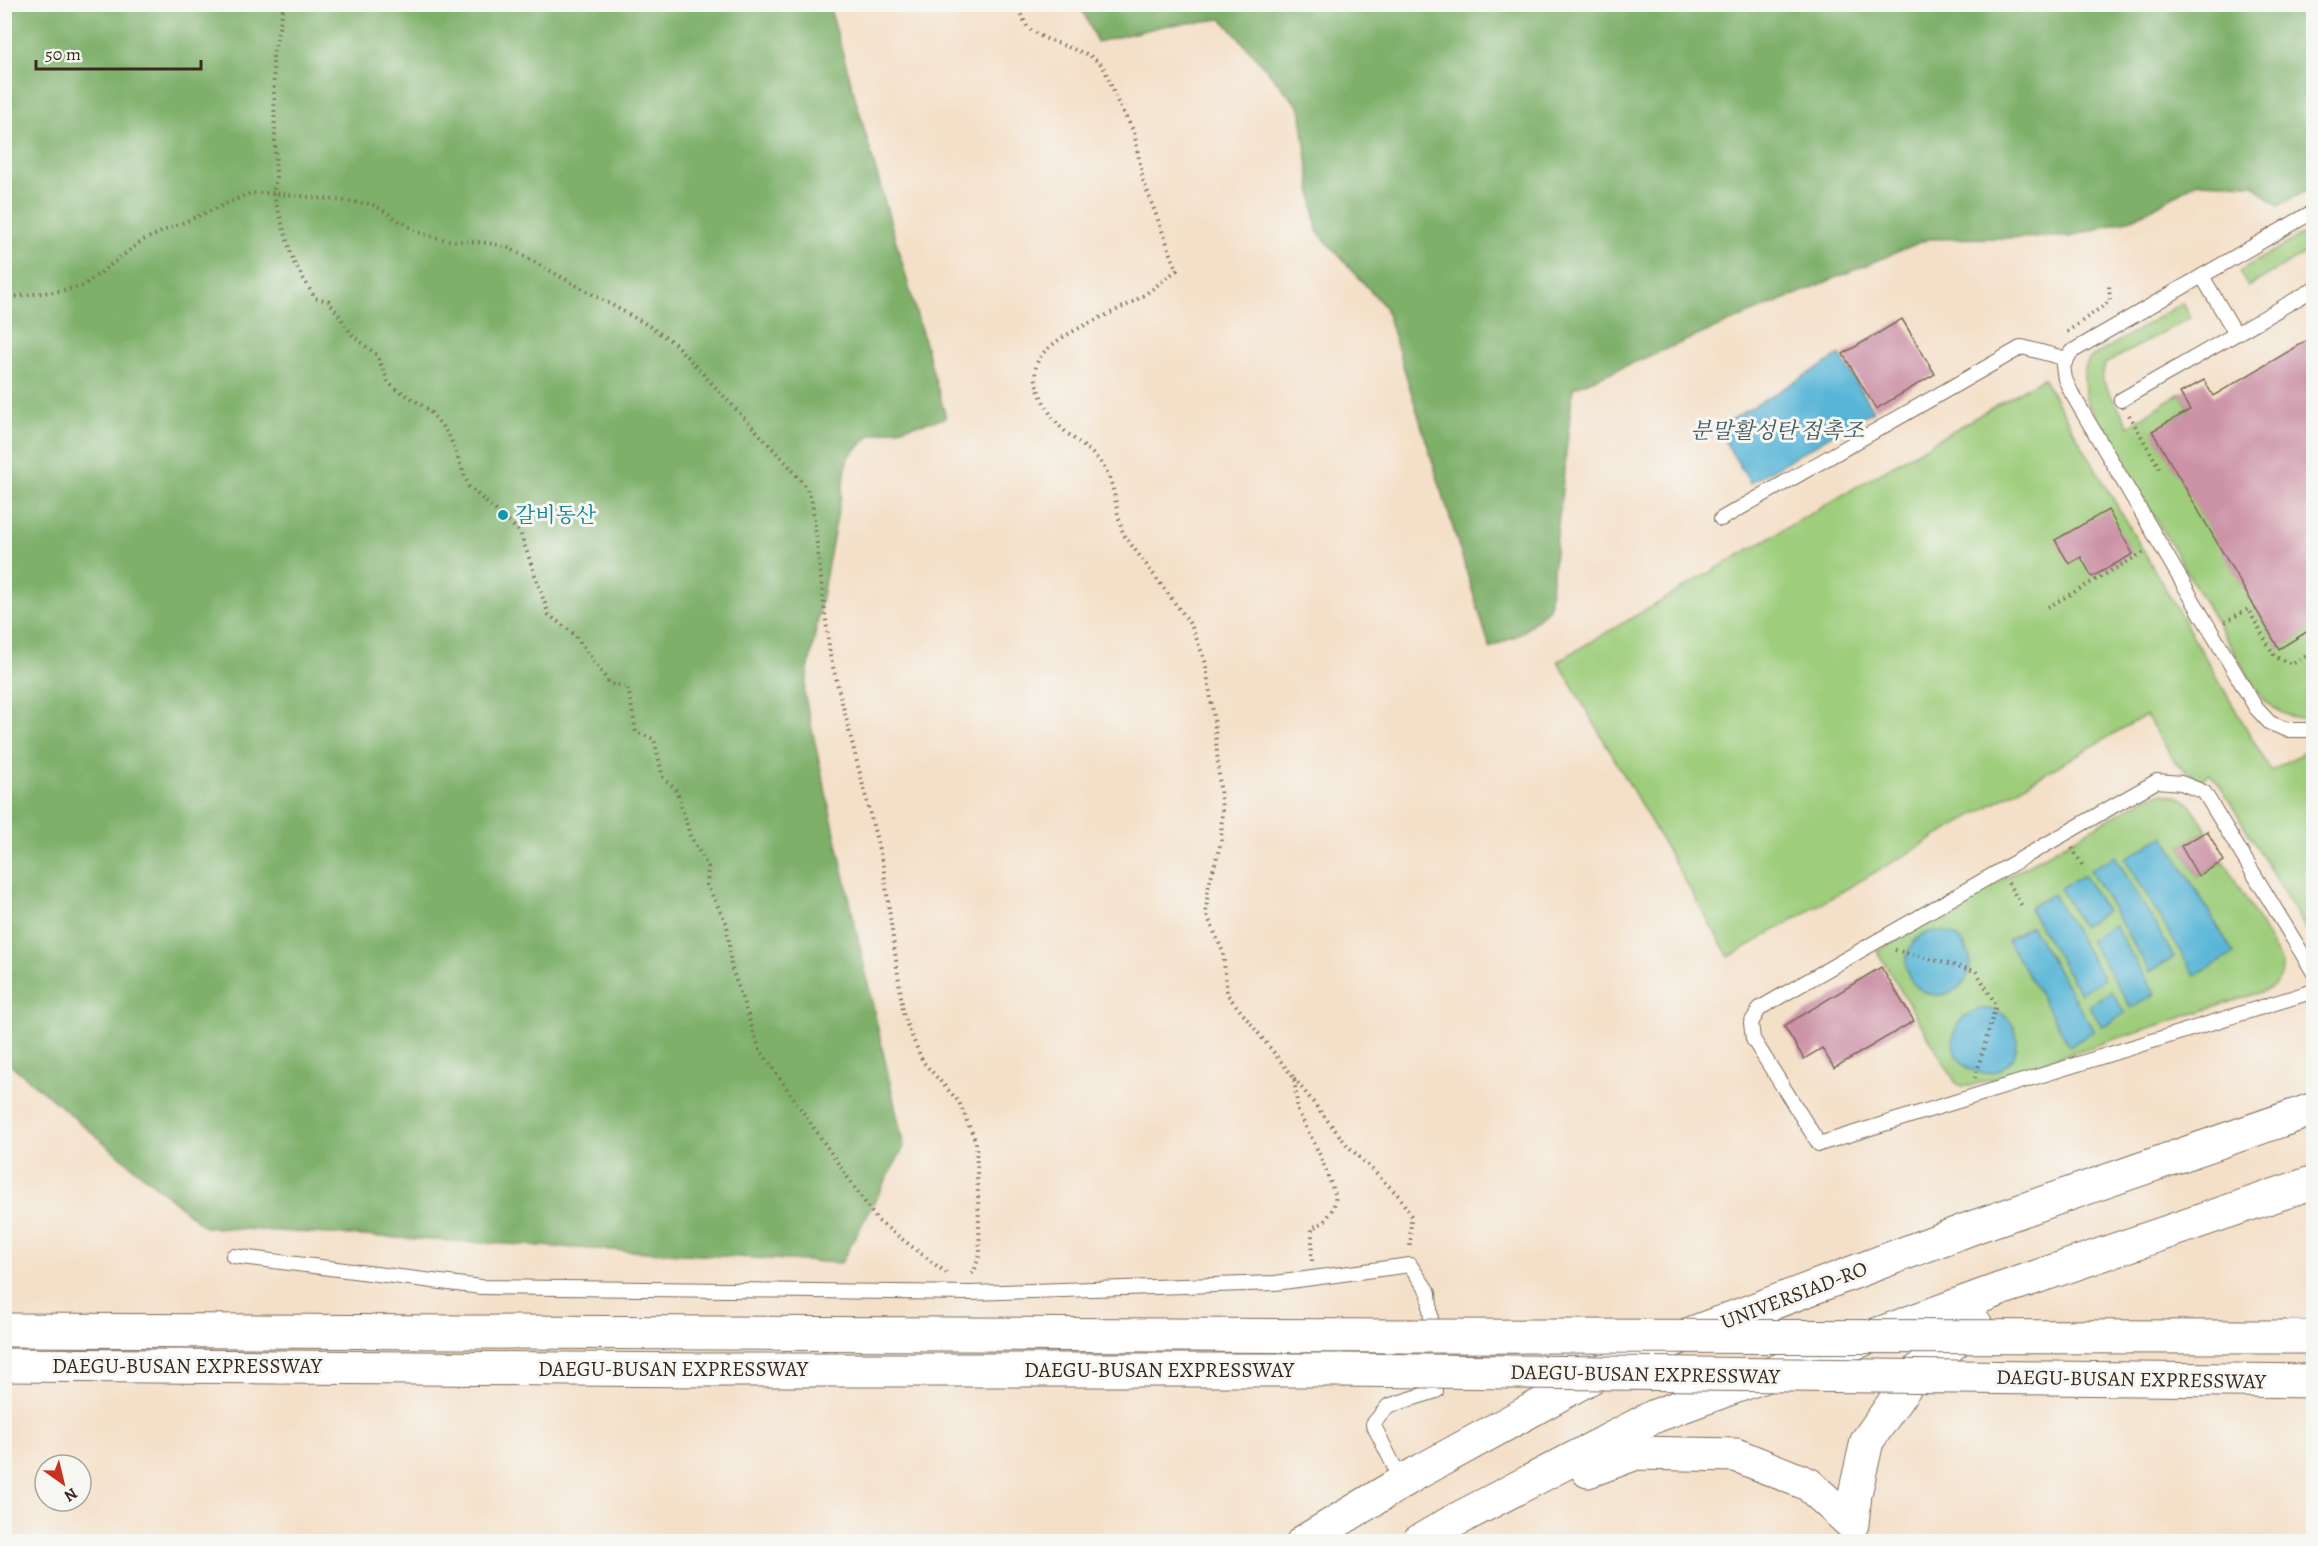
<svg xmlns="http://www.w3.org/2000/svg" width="2318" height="1546" viewBox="0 0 2318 1546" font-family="Alegreya,'Noto Serif KR',serif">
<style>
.green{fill:#9ecd7b;stroke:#6c7c4c;stroke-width:1.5}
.forest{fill:#7eb06b;stroke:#5c6d44;stroke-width:1.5}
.water{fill:#59b5d7;stroke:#4a707a;stroke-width:1.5}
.building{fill:#cc92a6}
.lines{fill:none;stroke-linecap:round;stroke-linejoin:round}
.service-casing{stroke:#7c6a5a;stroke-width:16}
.secondary-casing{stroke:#7c6a5a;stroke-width:35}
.motorway-casing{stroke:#7c6a5a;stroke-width:35}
.path{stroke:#7c6a5a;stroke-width:4;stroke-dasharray:1.5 4.5;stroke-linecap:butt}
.service{stroke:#fff;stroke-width:14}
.secondary{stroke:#fff;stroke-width:33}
.motorway{stroke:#fff;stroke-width:33}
.motorway-bridge-casing{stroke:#7c6a5a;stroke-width:35;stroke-linecap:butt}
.motorway-bridge{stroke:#fff;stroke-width:33}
.culture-dot{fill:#0f9aa8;stroke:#f6f6f2;stroke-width:2}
.labels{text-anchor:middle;stroke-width:6;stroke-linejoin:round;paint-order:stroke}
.culture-label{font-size:21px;fill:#0d838f;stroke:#f6f6f2;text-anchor:start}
.street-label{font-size:21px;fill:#3b2a1e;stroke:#f6f6f2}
.water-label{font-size:22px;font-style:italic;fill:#465b5f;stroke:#f6f6f2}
</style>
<rect width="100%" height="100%" fill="#f6f6f2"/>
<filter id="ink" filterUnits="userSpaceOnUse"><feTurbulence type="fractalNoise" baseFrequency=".0167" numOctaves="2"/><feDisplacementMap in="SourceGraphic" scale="12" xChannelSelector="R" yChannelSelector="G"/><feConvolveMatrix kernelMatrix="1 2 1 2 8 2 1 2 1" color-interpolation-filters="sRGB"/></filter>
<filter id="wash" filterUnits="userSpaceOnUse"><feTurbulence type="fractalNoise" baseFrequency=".008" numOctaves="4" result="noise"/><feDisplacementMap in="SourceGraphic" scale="24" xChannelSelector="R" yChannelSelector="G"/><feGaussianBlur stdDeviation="1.35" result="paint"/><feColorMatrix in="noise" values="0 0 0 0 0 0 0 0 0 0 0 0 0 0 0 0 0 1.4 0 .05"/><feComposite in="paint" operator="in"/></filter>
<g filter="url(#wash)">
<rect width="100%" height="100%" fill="#f4e0c8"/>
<g class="green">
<path d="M2313,228v20l-65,39 -9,-16z"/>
<path d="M2182,303l9,14 -86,47 -3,15 27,47 51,-33 10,17 -37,21 126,217 34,-20v89c-24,4 -41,-7 -56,-26l-172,-293 -1,-27 5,-12z"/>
<path d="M2043,378l228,393 42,-24v194l-92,-154 -11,-13 -11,6 -24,-18 -29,-47 -417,242 -171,-296z"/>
<path d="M2163,793c28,4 30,15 44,38l-26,15 17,30 26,-15 56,98c5,13 1,22 -10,30l-300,97h-9l-5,-3 -79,-132 272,-155z"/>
</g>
<g class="forest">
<path d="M4,5h825l117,413 -75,17 -23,22 -44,236 100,454 -63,116 -636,-36 -200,-167z"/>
<path d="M1080,5h1233v182l-35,19 -25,-22 -55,-2 -63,36 -66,19 -141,2 -355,149 -24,220 -27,25 -32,15 -105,-341 -68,-76 -17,-123 -78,-89 -59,7 -66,16z"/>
</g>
<g class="water">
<path d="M1840,355l33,56 -123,72 -33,-55z"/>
<path d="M2164,836l70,118 -39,22 -70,-117z"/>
<path d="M2115,856l59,101 -24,15 -60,-102z"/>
<path d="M2084,875l22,37 -24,14 -22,-38z"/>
<path d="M2053,894l51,85 -24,14 -51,-85z"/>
<path d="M2114,925l41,69 -24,14 -41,-68z"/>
<path d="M2031,926l63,105 -24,15 -63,-106z"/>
<circle cx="1938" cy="963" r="32"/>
<path d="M2111,991l14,22 -23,14 -13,-22z"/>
<circle cx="1985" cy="1041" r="32"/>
</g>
<g id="blocks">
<g class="building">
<path d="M1902,319l33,55 -59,35 -33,-55z"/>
<path d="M2313,337v291l-34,21 -127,-218 38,-21 -10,-17 24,-13 9,16z"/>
<path d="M2108,510l25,44 -41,23 -11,-20 -12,7 -14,-24z"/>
<path d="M2207,831l17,30 -26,15 -17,-30z"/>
<path d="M1881,967l33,54 -80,47 -12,-20 -18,11 -20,-33z"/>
</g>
</g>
</g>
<g filter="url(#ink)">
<use href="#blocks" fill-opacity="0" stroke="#7c6a5a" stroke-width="1.5"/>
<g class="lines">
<defs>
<g id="service">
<path d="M2314,211l-243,141 -8,14 2,13 6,13 185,316 14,15 18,7h26"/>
<path d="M2202,276l34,58"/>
<path d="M2121,400l193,-111"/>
<path d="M1721,519l301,-172 45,12"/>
<path d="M2314,973l-110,-181 -23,-9 -24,-2 -397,227 -9,15 2,16 66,105 495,-153"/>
<path d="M233,1256l248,31 489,6 305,-10 135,-18 19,28 7,98 -48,15 -15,18 29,58"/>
</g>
<g id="secondary">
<path d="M1588,1471l48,-18 100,2 72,29 44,40 3,-30 12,-53 47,-67 62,-49"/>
<path d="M1303,1542l114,-69 209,-115 351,-132 337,-117"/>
<path d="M1418,1542l34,-20 203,-106 346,-127 313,-107"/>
</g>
<g id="motorway">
<path d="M4,1330l1404,6"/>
<path d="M4,1365l705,5h633"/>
</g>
</defs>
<use href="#service" class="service-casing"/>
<use href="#secondary" class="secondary-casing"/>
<use href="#motorway" class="motorway-casing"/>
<g class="path">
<path d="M286,4l-3,6 -10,45 3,124 -3,14 20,68 22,37 14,3 24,35 24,19 12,29 39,25 21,26 20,52 51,45 29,83 25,19 36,50 18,3 8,45 18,7 9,38 14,14 13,44 18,32 -1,18 20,39 4,42 28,82 118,172 72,55"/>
<path d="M1015,4l13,24 16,10 45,17 11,8 5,7 12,31 17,31 9,48 34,90c-14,10 -27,22 -41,30 -24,15 -89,36 -99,63 -6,18 5,37 14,52 14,23 42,32 54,54 12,20 10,45 19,66l60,80 8,12 13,34 9,57 8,93 -1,31 -13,46 -2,25 17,39 4,42 67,84 4,33 22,44 16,42 -3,12 -9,13 -12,6v33"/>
<path d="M4,298l56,-7 23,-5 60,-46 108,-47h22l98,11c20,9 37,26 59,32 25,8 53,3 79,12l137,76 28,19 116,124 17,22 5,13 18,153 53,210 21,153 19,44 36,40 17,40 4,111 -6,19 -5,4"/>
<path d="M2067,332l43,-31 -1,-16"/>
<path d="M2129,415l31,54"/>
<path d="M2048,607l98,-56"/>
<path d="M2225,622l23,-13 27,48 17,7 22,-12"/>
<path d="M2072,848l12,20"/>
<path d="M2008,883l14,23"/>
<path d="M1895,950l81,21 20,34 -21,73"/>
<path d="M1294,1078l53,67 52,51 12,20 -1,34"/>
</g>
<use href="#service" class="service"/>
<use href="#secondary" class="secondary"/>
<use href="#motorway" class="motorway"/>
<defs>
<g id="motorway-bridge">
<path d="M1408,1336l906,1"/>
<path d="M1342,1370l972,11"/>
</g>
</defs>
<use href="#motorway-bridge" class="motorway-bridge-casing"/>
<use href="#motorway-bridge" class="motorway-bridge"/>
</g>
</g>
<circle class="culture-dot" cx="503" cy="515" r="6"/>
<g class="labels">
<g class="culture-label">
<text x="515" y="522">갈비동산</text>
</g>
<g class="street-label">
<text transform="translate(1794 1295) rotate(-21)" y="7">UNIVERSIAD-RO</text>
<text x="187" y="1373">DAEGU-BUSAN EXPRESSWAY</text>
<text x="673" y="1376">DAEGU-BUSAN EXPRESSWAY</text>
<text x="1159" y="1377">DAEGU-BUSAN EXPRESSWAY</text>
<text transform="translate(1645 1374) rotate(1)" y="7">DAEGU-BUSAN EXPRESSWAY</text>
<text transform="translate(2131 1379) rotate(1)" y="7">DAEGU-BUSAN EXPRESSWAY</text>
</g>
<g class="water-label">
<text x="1777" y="438">분말활성탄 접촉조</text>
</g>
</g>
<rect width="2318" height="1546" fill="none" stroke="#f6f6f2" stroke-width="24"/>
<g transform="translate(63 1483) rotate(146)"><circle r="28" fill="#f6f6f2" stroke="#aba49d" stroke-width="1.5"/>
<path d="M0-4.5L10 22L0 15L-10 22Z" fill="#c8321e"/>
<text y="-9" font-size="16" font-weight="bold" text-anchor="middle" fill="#3b2a1e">N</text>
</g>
<path d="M36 60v9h165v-9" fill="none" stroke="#3b2a1e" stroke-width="3"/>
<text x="45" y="60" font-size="18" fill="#3b2a1e" stroke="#f6f6f2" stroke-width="4.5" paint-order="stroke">50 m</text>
</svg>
